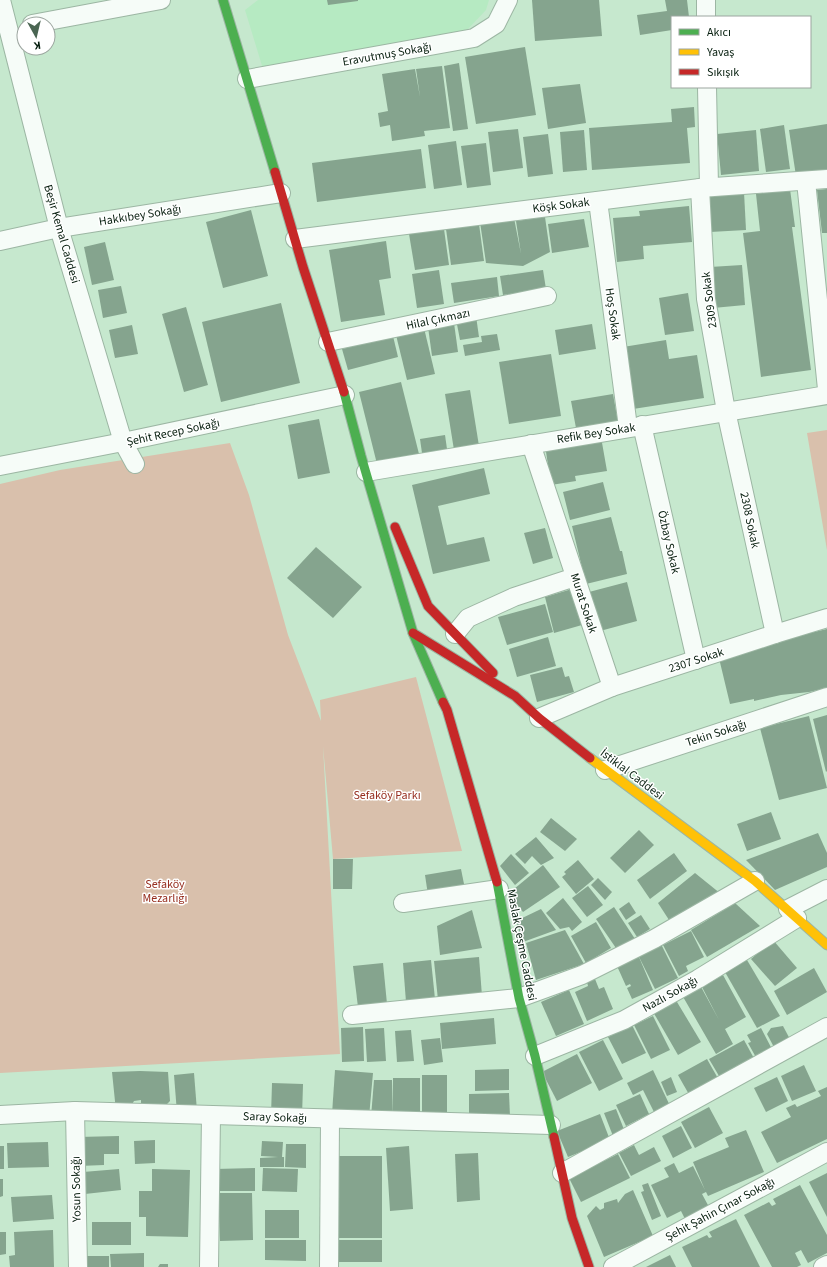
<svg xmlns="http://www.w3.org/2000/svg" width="827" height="1267" viewBox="0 0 827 1267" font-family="'Source Sans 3',sans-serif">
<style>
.built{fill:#b6eac2}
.green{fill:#d9c0ac}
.building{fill:#85a48e}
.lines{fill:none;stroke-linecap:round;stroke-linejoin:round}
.street-casing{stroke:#9cb6a3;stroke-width:20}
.fast-casing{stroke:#9cb6a3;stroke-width:11}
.slow-casing{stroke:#9cb6a3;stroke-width:11}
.jam-casing{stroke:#9cb6a3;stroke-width:11}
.street{stroke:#f6fcf8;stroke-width:18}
.fast{stroke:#4caf50;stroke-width:9}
.slow{stroke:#ffc107;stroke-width:9}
.jam{stroke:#c62828;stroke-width:9}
.labels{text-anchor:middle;stroke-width:3;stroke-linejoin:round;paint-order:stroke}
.street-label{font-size:12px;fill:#071f0f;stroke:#fff}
.park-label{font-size:12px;fill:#962d1e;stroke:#fff}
</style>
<rect width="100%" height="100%" fill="#c6e8ce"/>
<path class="built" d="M258,0h231l-3,10 -18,19 -24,7 -36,5 -145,28 -18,-59z"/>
<g class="green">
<path d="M827,430v120l-20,-117z"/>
<path d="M230,443l19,52 39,140 33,86 -1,-21 96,-23 46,174 -129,8 -10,-113 17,308 -340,19v-589l60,-14z"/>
</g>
<g class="building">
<path d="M327,0h31v1l-30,4z"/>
<path d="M532,0h67l3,36 -67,5z"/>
<path d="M665,0h22l2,17h-17v13l-32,5 -3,-20 30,-4z"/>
<path d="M525,47l11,68 -60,9 -11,-67z"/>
<path d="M459,63l9,66 -15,2 -9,-65z"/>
<path d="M442,66l8,62 -26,3 1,5 -33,5 -2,-16 -10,2 -2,-14 10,-2 -6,-37 33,-5 5,28 -4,-28z"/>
<path d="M580,84l6,39 -38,6 -6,-41z"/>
<path d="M694,107l1,20 -8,1 3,35 -98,7 -3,-42 83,-6 -1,-13z"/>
<path d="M827,124v47l-31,5 -7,-46z"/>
<path d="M784,125l6,44 -24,3 -6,-43z"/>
<path d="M518,129l5,39 -30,4 -5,-40z"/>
<path d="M584,130l3,40 -24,2 -3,-40z"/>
<path d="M756,130l3,41 -38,4 -4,-41z"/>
<path d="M548,134l5,40 -25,3 -5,-40z"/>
<path d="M456,141l6,44 -28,4 -6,-44z"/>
<path d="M486,143l5,42 -24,3 -6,-42z"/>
<path d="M421,149l5,39 -109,14 -5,-39z"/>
<path d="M790,189l5,38h-3l19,143 -50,7 -18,-144 17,-2 -4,-37z"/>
<path d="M827,189v44h-5l-5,-43z"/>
<path d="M744,192l2,38 -36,2 -2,-38z"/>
<path d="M689,206l3,36 -49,4 1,13 -27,3 -4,-44 27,-2 -1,-5z"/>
<path d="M251,210l17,66 -45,12 -17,-66z"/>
<path d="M545,217l5,35 -27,14 -37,-3 -6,-41 34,-4 7,36 -5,-33z"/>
<path d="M584,219l5,28 -37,6 -4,-29z"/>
<path d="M479,224l5,37 -33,4 -5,-36z"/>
<path d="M444,229l5,36 -34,5 -6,-36z"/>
<path d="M386,241l5,37 -12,2 6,35 -44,7 -12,-72z"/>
<path d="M105,242l9,38 -22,5 -8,-38z"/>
<path d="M742,265l3,40 -32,3 -3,-41z"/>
<path d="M439,270l5,34 -27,4 -5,-34z"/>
<path d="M543,270l3,19 -43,6 -3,-19z"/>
<path d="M497,277l2,19 -45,7 -3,-20z"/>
<path d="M121,286l6,27 -24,5 -5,-28z"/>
<path d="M688,293l6,38 -29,4 -6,-37z"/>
<path d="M281,303l19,80 -79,19 -19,-80z"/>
<path d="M186,307l22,78 -24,7 -22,-78z"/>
<path d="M476,316l3,21 -19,3 -4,-21z"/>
<path d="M454,323l4,29 -26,4 -4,-29z"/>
<path d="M592,324l4,25 -37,6 -4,-25z"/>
<path d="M132,325l6,29 -23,4 -6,-28z"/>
<path d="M424,328l11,46 -28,6 -11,-45z"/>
<path d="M497,334l3,16 -35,6 -2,-11 19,-3 -1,-6z"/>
<path d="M393,336l5,21 -50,13 -6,-21z"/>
<path d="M666,340l3,19 28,-4 7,43 -71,11 -10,-62z"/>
<path d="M551,354l10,62 -52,8 -10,-62z"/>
<path d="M401,382l18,72 -42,10 -18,-72z"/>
<path d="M470,390l9,56 -25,4 -9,-56z"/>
<path d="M613,394l5,28 -42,6 -5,-27z"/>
<path d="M319,419l11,54 -32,6 -10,-54z"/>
<path d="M445,435l2,14 -25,4 -2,-14z"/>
<path d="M601,437l6,34 -32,5 1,5 -25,4 -6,-40z"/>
<path d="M484,468l6,26 -52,12 9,39 37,-8 6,24 -57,13 -21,-89z"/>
<path d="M603,482l7,28 -40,10 -7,-28z"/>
<path d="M611,517l9,34h2l5,23 -41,10 -14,-58z"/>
<path d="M545,528l8,30 -20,6 -9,-31z"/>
<path d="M316,547l46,40 -29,31 -46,-40z"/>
<path d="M627,582l10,39 -37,10 -11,-39z"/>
<path d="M572,589l10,36 -28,8 -9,-36z"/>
<path d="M545,604l8,28 -46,13 -9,-28z"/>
<path d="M827,629v59l-18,4 -28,3 -27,6v-2l-24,5 -12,-50z"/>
<path d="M548,637l8,29 -39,11 -8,-28z"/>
<path d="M562,667l3,10 4,-1 5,16 -37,10 -7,-27z"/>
<path d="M827,715v56l-1,1 -13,-53z"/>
<path d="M809,716l18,72 -48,12 -19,-72z"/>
<path d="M771,812l10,27 -34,12 -10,-27z"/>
<path d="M551,818l26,21 -12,12 -25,-19z"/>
<path d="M639,830l15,15 -29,28 -15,-15z"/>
<path d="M818,833l9,20v14l-52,23 -29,-30z"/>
<path d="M536,837l18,21 -13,7 -9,-9 -7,8 -10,-10z"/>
<path d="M674,853l13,18 -37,28 -13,-19z"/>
<path d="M511,854l18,19 -14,12 -15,-19z"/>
<path d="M333,859h20l-1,30h-19z"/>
<path d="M578,860l16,19 -18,15 -14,-17 4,-3 -2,-2z"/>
<path d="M543,865l17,22 -37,25 -15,-18z"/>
<path d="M461,869l4,20 -37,6 -3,-20z"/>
<path d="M695,873l26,21 -50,29 -13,-20z"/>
<path d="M598,878l14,14 -7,8 -14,-15z"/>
<path d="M588,886l15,19 -16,12 -15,-19z"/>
<path d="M563,898l19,24 -10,9 -3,-4 -9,2 -14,-16z"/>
<path d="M629,902l7,11 -10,7 -7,-11z"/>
<path d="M735,903l25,23 -53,31 -16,-27z"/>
<path d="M614,907l21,32 -17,12 -22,-32z"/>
<path d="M541,909l15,21 -33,12 -7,-21z"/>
<path d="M472,910l10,38 -42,7 -3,-29z"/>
<path d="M641,915l9,14 -13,8 -9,-14z"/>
<path d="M596,922l15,26 -25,15 -15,-27z"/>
<path d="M565,930l19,34 -48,16 -10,-37z"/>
<path d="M691,931l13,26 -18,9 2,5 -9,5 -16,-31z"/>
<path d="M773,940l24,28 -22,18 -24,-27z"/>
<path d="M661,944l17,34 -23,11 -17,-34z"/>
<path d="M479,957l3,39 -44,4 -4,-39z"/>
<path d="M639,957l14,33 -21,9 -5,-11 4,-2 -1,-2 -4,2 -9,-20z"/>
<path d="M431,960l4,39 -29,3 -3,-39z"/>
<path d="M747,960l33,56 -23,12 -32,-56z"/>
<path d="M383,963l4,41 -29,3 -5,-41z"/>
<path d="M814,968l13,24 -40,23 -13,-24z"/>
<path d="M723,975l23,42 -21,12 8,15 -17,10 -34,-59 18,-10 19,35 -17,-33z"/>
<path d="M595,979l4,10 5,-2 9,22 -26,12 -12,-29 13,-6 -1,-4z"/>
<path d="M569,990l15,34 -28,12 -15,-34z"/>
<path d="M674,997l27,45 -23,13 -26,-45z"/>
<path d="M653,1016l17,34 -19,9 -17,-34z"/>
<path d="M494,1018l2,26 -54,5 -2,-26z"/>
<path d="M632,1025l14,28 -24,11 -14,-27z"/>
<path d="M783,1026l9,17 -16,8 -9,-17 4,-6z"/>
<path d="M363,1027l1,34 -22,1 -1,-34z"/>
<path d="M384,1028l2,33 -19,1 -2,-33z"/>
<path d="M761,1028l13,25 -16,8 -10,-18 3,-1 -4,-7z"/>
<path d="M411,1030l3,31 -17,1 -2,-31z"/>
<path d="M440,1038l3,24 -19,3 -3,-25z"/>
<path d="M603,1040l20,39 -24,12 -20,-39z"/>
<path d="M744,1040l12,22 -34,19 -13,-22z"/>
<path d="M577,1054l15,29 -35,18 -15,-29z"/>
<path d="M707,1059l13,23 -29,16 -13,-23z"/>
<path d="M804,1065l12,26 -24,10 -11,-25z"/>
<path d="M509,1069v21l-34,1v-21z"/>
<path d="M335,1070l38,3 -4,44 -37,-3z"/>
<path d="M653,1070l19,40 -15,8 -14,-28 -10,5 -6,-12z"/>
<path d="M140,1071l28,1 2,29 -10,10 -19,1v-12l-7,1 -6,10h-12l-4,-39z"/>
<path d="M194,1073l3,38 -20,2 -3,-38z"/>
<rect x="422" y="1075" width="25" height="38"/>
<path d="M671,1077l6,15 -10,4 -6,-14z"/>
<path d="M777,1077l11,24 -22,11 -12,-24z"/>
<rect x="393" y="1078" width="27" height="39"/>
<path d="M374,1080h18l1,37h-22z"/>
<path d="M272,1083l31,1 -1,32h-31z"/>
<path d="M827,1087v52l-50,24 -16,-31 30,-15 -5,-9 9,-4 2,3 24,-11 -3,-5z"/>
<path d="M509,1093l1,24 -41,1v-24z"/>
<path d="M640,1094l9,20 -23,12 -10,-21z"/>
<path d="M709,1107l14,26 -28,15 -14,-26z"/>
<path d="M616,1109l9,23 -12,4 -9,-23z"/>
<path d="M600,1114l10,26 -42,17 -11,-26z"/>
<path d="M681,1126l11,22 -19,10 -11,-22z"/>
<path d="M746,1130l18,42 -56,24 -2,-4 -4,2 7,13 -24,12 -4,-8 -14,7 -16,-33 18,-8 -5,-9 10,-5 5,10 14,-7 12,24 -12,-28 36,-15 -4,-9z"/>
<path d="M119,1136v18h-15v11l-25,1 -1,-29z"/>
<path d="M155,1140v23l-20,1 -1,-23z"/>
<path d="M262,1141l21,1 -1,15h2v10h-24v-9l18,-1 -17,-1z"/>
<path d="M48,1142l1,25 -41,1 -1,-25z"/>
<path d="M286,1144h20v24l-21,-1z"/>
<path d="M634,1145l5,10 15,-8 7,14 -30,15 -12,-23z"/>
<rect x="0" y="1146" width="4" height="23"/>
<path d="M409,1146l4,63 -23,2 -4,-63z"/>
<path d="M478,1153l2,47 -23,2 -2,-48z"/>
<path d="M618,1154l12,24 -49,24 -12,-24z"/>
<path d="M333,1156h49v82h-48z"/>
<path d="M255,1168v23h-40v-22z"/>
<path d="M263,1168l35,1 -1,23 -35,-1z"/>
<path d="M119,1169l2,21 -36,4 -2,-22z"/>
<path d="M152,1169l38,1 -2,67 -42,-1v-19h-7v-26h13z"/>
<path d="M827,1173v44l-18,-35z"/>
<path d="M0,1179h3v17l-3,1z"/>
<path d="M648,1183l13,33 -9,4 -11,-28 3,-1 -2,-6z"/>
<path d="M800,1185l27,50v18l-19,10 -7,-13 -6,3 6,12 -4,2h-25l-28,-52 25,-13 3,4 4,-2 -3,-5z"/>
<path d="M633,1190l20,46 -49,21 -17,-41 9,-10 4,4 4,-2v-5l13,-4 1,4 7,-9z"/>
<path d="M218,1193h34l1,47 -33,1 -1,-25 -5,1z"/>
<path d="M52,1195l2,24 -41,3 -2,-25z"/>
<rect x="265" y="1210" width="34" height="28"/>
<path d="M736,1219l24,48h-68l-10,-20 25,-12 2,3 3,-1 -3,-5z"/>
<rect x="92" y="1222" width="39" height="23"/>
<path d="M53,1230l1,37h-44l-1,-11 6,-1 -1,-23z"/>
<path d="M0,1232h6v22l-6,1z"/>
<path d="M265,1240h41v21l-41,-1z"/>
<rect x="332" y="1240" width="50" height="22"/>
<path d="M144,1253v14h-33l-1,-13z"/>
<path d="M670,1255l6,12h-30z"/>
<rect x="80" y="1256" width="29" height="11"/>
<path d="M160,1264h8v3h-10z"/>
</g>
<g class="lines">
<defs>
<g id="street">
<path d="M1,0l58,228 64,214 12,22"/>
<path d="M706,0v17"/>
<path d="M32,24l129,-24"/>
<path d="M247,79l227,-41 22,-14 12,-24"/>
<path d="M707,87l2,100"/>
<path d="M806,181l21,208"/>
<path d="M598,201l30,226"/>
<path d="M295,239l405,-51 127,-9"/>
<path d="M0,241l59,-13 222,-35"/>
<path d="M328,342l219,-46"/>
<path d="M642,425l54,235"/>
<path d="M531,444l81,243 -73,31"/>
<path d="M0,466l123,-24 222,-47"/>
<path d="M366,472l461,-77"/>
<path d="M455,634l13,-16 46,-21 61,-20"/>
<path d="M775,634l52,-16"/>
<path d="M612,687l163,-53 -49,-223 -20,-112 -6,-111"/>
<path d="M605,770l222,-73"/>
<path d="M403,903l96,-14"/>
<path d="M788,909l39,-20"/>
<path d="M352,1015l167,-17 63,-23 72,-36 101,-58"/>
<path d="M535,1056l89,-36 74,-41 99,-61"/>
<path d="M75,1111l3,156"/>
<path d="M0,1115l75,-4 476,14"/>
<path d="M562,1173l265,-146"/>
<path d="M209,1267l2,-152"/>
<path d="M329,1267l1,-148"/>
<path d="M613,1267l214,-115"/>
<path d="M823,1267l4,-2"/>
</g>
<g id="fast">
<path d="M223,0l52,172"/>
<path d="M344,392l17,64 52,177 30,69"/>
<path d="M497,882l22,116 16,58 19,81"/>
</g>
<path id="slow" d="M590,758l165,123 72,64"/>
<g id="jam">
<path d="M275,172l28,95 41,125"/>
<path d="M395,527l33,79 65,67"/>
<path d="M413,633l102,63 24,22 51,40"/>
<path d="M443,702l4,8 50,172"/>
<path d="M554,1137l18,81 17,49"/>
</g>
</defs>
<use href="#street" class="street-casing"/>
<use href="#fast" class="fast-casing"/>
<use href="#slow" class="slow-casing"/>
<use href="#jam" class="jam-casing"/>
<use href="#street" class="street"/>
<use href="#fast" class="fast"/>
<use href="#slow" class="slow"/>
<use href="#jam" class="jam"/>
</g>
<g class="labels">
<g class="street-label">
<text transform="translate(387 54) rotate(-10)" y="4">Eravutmuş Sokağı</text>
<text transform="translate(561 205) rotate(-7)" y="4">Köşk Sokak</text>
<text transform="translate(140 215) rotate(-9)" y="4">Hakkıbey Sokağı</text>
<text transform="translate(62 234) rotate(74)" y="4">Beşir Kemal Caddesi</text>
<text transform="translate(709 300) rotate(-97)" y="4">2309 Sokak</text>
<text transform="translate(613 314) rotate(82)" y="4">Hoş Sokak</text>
<text transform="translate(438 319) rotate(-12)" y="4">Hilal Çıkmazı</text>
<text transform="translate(173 432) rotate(-12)" y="4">Şehit Recep Sokağı</text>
<text transform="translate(596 433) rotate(-9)" y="4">Refik Bey Sokak</text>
<text transform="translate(750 520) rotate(78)" y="4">2308 Sokak</text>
<text transform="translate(669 542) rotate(77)" y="4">Özbay Sokak</text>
<text transform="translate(584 603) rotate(72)" y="4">Murat Sokak</text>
<text transform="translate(696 660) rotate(-18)" y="4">2307 Sokak</text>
<text transform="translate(716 733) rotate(-18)" y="4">Tekin Sokağı</text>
<text transform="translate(632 774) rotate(37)" y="4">İstiklal Caddesi</text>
<text transform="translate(522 945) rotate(79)" y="4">Maslak Çeşme Caddesi</text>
<text transform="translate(670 994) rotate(-29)" y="4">Nazlı Sokağı</text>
<text transform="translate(275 1117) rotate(2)" y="4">Saray Sokağı</text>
<text transform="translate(76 1189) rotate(-91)" y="4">Yosun Sokağı</text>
<text transform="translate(720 1209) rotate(-28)" y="4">Şehit Şahin Çınar Sokağı</text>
</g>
<g class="park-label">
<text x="387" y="799">Sefaköy Parkı</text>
<text x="165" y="888">Sefaköy<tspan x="165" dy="14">Mezarlığı</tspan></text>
</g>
</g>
<rect x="671" y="16" width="140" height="72" fill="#ffffff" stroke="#9ca59f"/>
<rect x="679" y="29" width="20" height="6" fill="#4caf50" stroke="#9ca59f"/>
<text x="707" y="36" font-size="12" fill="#071f0f">Akıcı</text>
<rect x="679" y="49" width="20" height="6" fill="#ffc107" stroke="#9ca59f"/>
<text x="707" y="56" font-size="12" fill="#071f0f">Yavaş</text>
<rect x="679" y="69" width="20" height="6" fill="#c62828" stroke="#9ca59f"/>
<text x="707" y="76" font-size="12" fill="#071f0f">Sıkışık</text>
<g transform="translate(36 36) rotate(172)"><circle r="19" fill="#ffffff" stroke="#9ca59f"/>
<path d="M0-3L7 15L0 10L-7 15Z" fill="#4a6552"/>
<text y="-6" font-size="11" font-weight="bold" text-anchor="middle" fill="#071f0f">K</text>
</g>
</svg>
